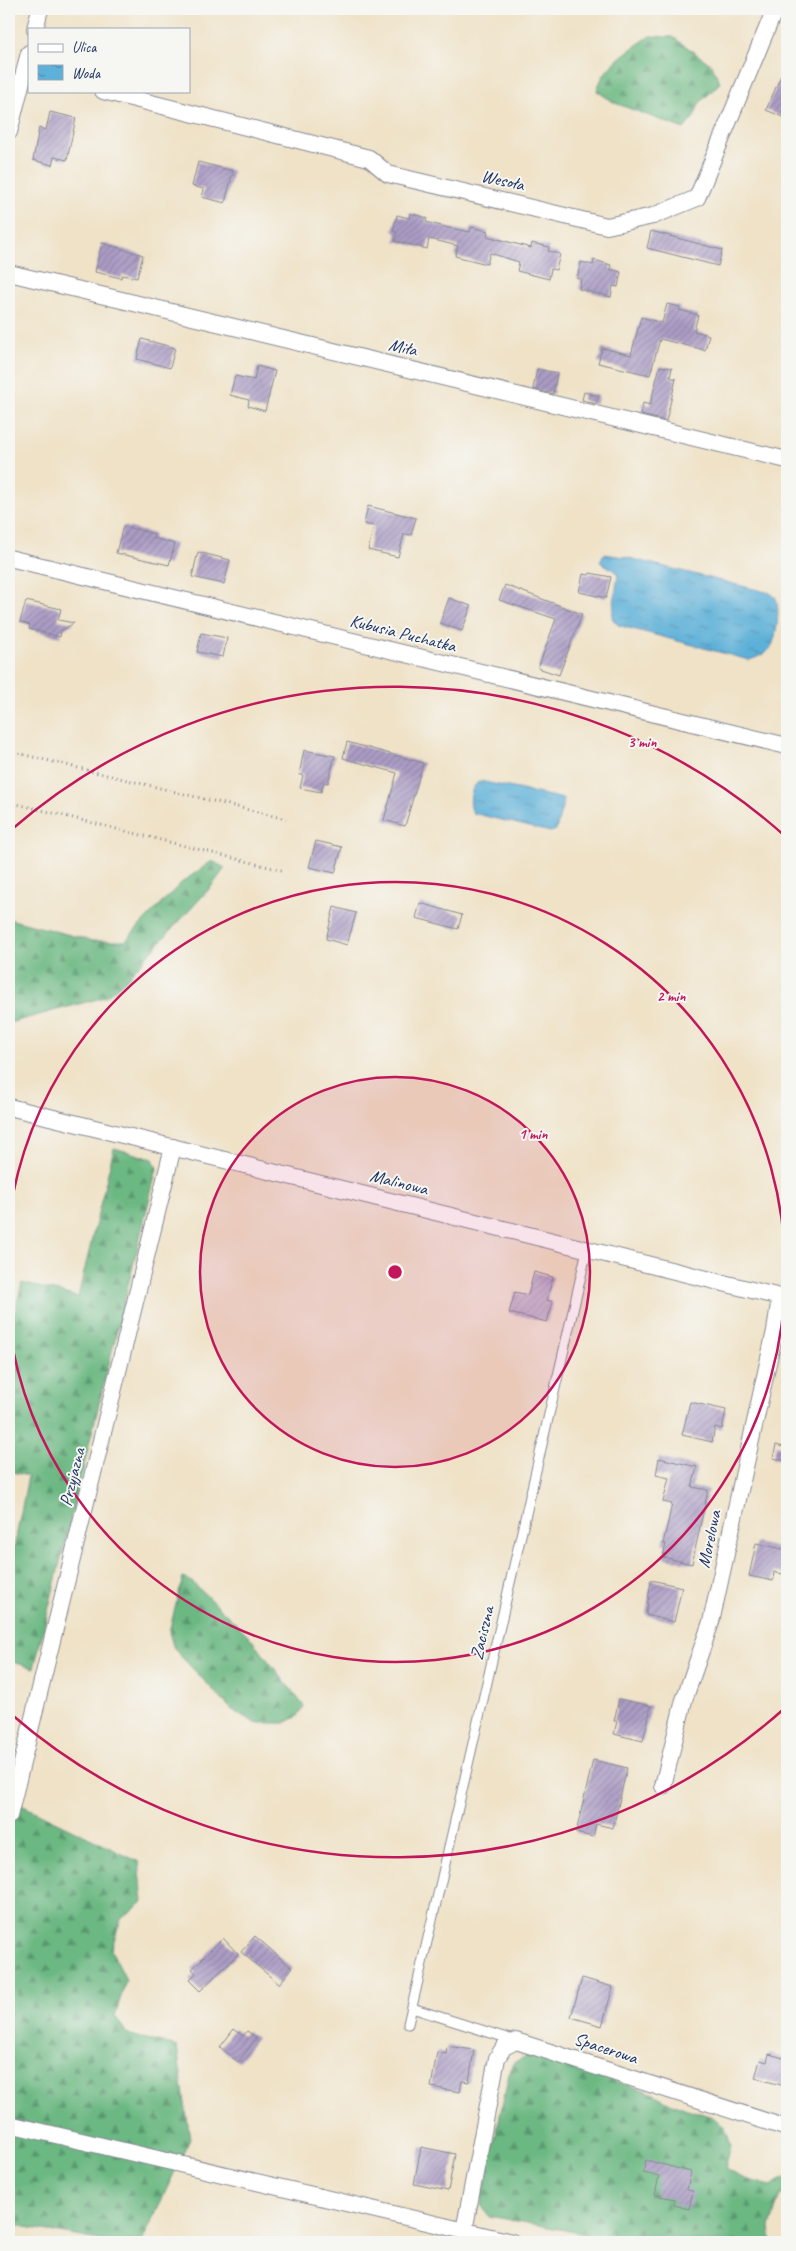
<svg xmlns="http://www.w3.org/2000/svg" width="796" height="2251" viewBox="0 0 796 2251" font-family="Caveat,sans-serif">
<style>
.forest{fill:url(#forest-firs);stroke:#447470}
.water{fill:url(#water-ripples);stroke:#3c709b}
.building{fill:url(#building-hatch)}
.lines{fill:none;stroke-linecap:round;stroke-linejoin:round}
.lane-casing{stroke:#858892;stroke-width:11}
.street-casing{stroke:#858892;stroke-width:18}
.path{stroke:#858892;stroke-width:3;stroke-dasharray:1 4;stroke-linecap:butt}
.lane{stroke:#fff;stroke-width:9}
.street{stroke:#fff;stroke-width:16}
.ring{fill:none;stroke:#c2185b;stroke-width:2.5}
.labels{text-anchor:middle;stroke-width:4;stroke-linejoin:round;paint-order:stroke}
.street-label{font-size:18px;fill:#1b2f5e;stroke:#f6f6f2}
.centre{fill:#c2185b;stroke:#f6f6f2;stroke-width:2.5}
.ring-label{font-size:15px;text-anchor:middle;font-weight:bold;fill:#c2185b;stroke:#f6f6f2;stroke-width:4;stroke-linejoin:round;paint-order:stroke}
</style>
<defs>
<pattern id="forest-firs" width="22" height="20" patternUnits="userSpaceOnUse" patternTransform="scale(1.25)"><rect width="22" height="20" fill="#6cb882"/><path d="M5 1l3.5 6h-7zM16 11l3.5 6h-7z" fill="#58966e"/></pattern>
<pattern id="water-ripples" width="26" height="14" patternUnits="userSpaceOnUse" patternTransform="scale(1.25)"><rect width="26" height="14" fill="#5db0d8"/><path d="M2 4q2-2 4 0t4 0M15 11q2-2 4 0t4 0" fill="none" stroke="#4c90b2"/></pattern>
<pattern id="building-hatch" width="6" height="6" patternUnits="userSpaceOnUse" patternTransform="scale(1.25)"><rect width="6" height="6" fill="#ac9cc5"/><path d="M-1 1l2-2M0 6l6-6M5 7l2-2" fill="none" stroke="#8b80a3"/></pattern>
</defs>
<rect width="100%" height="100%" fill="#f6f6f2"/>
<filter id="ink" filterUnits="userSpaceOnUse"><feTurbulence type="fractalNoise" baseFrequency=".02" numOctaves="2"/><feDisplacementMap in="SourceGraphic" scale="10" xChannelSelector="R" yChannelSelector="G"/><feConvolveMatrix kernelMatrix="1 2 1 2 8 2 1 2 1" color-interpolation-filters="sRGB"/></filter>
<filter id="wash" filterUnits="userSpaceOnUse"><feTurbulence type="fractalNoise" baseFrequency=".0096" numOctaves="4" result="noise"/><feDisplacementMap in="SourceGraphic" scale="20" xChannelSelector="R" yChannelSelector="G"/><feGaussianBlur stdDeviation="1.12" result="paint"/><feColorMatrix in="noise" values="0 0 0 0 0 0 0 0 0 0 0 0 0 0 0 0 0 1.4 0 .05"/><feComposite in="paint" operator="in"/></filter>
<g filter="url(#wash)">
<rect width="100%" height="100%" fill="#efe2c7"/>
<g class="forest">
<path d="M650,36l23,1 39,28 8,18 -21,21 -5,13 -10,12 -69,-26 -18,-12c6,-26 33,-41 53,-55z"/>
<path d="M212,861l13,7 -14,19 -87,94 -19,16 -96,26v-104l84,22h32l56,-58z"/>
<path d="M114,1148l39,11 4,9 -123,500 -25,-7v-87l19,-98 -19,-5v-135l13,-53 56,14z"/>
<path d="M183,1577l9,5 56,53 56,71 -6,10 -13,7h-30l-24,-14 -57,-60 -5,-17z"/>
<path d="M9,1799l130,63 4,40 -22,17 -10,31 15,30 -11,36 12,18 50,13 13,92 -48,103h-32l-101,-18z"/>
<path d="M528,2055h9l115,38 22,12 39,12 12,11 6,17 -6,24 20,10 26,7 16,-9v17l-7,1 -10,32 2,15h-159l-38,-10 -86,-16 -8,-11 28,-132 6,-11z"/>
</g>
<g class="water">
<path d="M604,554l21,3 145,36 6,5c4,10 1,41 -6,51 -5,5 -14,9 -21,11l-131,-35 -6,-7 6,-43 -2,-4 -16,-9z"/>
<path d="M480,781l84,18 -8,31 -6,2 -77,-19c-5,-9 -3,-27 7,-32z"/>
</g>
<g id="blocks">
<g class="building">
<path d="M787,62v46l-4,9 -17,-7z"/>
<path d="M50,112l26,6 -9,42 -13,-3 -2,8 -19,-5 6,-32 7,2z"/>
<path d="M198,162l35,9 -8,32 -23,-6 2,-8 -12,-3z"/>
<path d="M410,213l17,5 -1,4 23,6 21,4 1,-5 17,4 -1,5 44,12 1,-5 17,4 -1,4 12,3 -4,16 -5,-1 -2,10 -32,-8 2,-9 -29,-9 -3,11 -32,-8 3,-10 -24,-6 -5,-1 -2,10 -32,-8 2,-9 -4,-1 4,-16 12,3z"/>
<path d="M651,231l71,19 -4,16 -71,-18z"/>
<path d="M102,243l41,12 -6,23 -15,-3 -1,3 -26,-6z"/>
<path d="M594,260l17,5 -1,4 11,3 -3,15 -5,-1 -2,11 -32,-8 2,-10 -4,-1 4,-16 12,3z"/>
<path d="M667,304l13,3 -1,3 19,5 -4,16 15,4 -4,15 -45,-11 -10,36 -52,-12 4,-15 29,7 10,-38 21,6z"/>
<path d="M142,339l33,9 -5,20 -33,-9z"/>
<path d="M257,366l18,5 -10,40 -17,-5 1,-6 -19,-5 5,-19 19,4z"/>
<path d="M660,366l12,2 -2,9 6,2 -10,42 -25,-6 2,-12 7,2z"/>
<path d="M537,369l20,4 -4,21 -20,-5z"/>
<path d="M584,392l15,4 -3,8 -14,-4z"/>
<path d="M368,506l48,12 -5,17 -7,-1 -6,23 -30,-7 6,-24 -10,-2z"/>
<path d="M123,526l31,8 -1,4 22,6 -6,21 -53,-12z"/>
<path d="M198,552l32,8 -6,24 -32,-7z"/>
<path d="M590,573l21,4 -5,21 -27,-6 4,-18 6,1z"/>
<path d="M505,585l77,29 -23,61 -21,-7 18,-49 -57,-19z"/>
<path d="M449,598l22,8 -9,25 -22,-8z"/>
<path d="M26,601l35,8 -3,11 16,3 -13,8 -1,6 -31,-8 1,-4 -10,-3z"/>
<path d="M201,633l26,5 -4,19 -26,-5z"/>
<path d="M347,742l76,21 -18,63 -21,-6 13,-47 -54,-15z"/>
<path d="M304,750l31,6 -7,27 -4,-1 -3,10 -21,-4 3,-13h-4z"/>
<path d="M316,841l26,6 -7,26 -26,-6z"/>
<path d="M420,903l42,12 -4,14 -42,-11z"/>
<path d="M334,907l22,6 -9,32 -21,-6z"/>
<path d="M534,1272l19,5 -6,23 6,2 -6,20 -38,-9 6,-21 13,3z"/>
<path d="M690,1402l36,8 -4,19 -7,-2 -3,15 -30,-7z"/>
<path d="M776,1445l11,3v13l-14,-3z"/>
<path d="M659,1458l38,9 -5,20 16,3 -16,74 -29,-7 3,-13h-3l9,-40 -9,-2 6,-24 -13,-3z"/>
<path d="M756,1543l31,7 -4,24 -9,-2 -1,9 -24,-5z"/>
<path d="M651,1580l31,7 -8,35 -28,-7z"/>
<path d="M619,1699l32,7 -8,35 -29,-7 3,-13h-3z"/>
<path d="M593,1760l34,8 -14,60 -17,-4 -3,13 -17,-4z"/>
<path d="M255,1936l37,32 -13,16 -38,-32z"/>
<path d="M223,1938l15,16 -38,37 -11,-11 7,-7 -4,-4z"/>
<path d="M582,1978l31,9 -11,39 -31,-9z"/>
<path d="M234,2029l9,7 4,-5 10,7 -19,24 -18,-15z"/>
<path d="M447,2046l27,4 -5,32 -7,-1 -2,11 -29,-5 6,-35 9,2z"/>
<path d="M769,2054l18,5 -2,27 -30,-8 5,-18 7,2z"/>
<path d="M421,2147l34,7 -7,37 -34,-7z"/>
<path d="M646,2160l45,12 -4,18 6,1 -4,18 -15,-4 1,-6 -20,-4 4,-19 -16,-3z"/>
</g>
</g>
</g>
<g filter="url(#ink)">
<use href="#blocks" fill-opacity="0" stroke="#858892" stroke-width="1"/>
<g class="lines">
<defs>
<g id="lane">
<path d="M412,2008l104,33"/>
<path d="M408,2024l179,-774"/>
</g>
<g id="street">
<path d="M35,29l5,-20"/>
<path d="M103,91l266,67 19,16 219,52 46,-10 44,-18 78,-189"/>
<path d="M9,132l20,-79"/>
<path d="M9,273l778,187"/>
<path d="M9,558l778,188"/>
<path d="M9,1107l771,190 -5,34 -64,291 -27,78 -21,86"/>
<path d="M9,1816l164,-669"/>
<path d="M9,2124l503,118"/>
<path d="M464,2231l33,-173 7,-11 12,-6 271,87"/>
</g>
</defs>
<use href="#lane" class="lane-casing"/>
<use href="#street" class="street-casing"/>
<g class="path">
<path d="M9,751l277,68"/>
<path d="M9,802l276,69"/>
</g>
<use href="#lane" class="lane"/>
<use href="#street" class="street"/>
</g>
</g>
<circle cx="395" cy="1272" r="195" fill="#c2185b" fill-opacity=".12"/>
<g class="ring">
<circle cx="395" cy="1272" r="195"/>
<path d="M9 1218A390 390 0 1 1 9 1326"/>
<path d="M786 1707A585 585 0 0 1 11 1714M11 830A585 585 0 0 1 786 837"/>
</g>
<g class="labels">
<g class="street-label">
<text transform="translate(503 180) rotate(13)" y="6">Wesoła</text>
<text transform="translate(403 347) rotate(13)" y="6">Miła</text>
<text transform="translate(403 633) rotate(14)" y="6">Kubusia Puchatka</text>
<text transform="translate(399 1182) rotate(14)" y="6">Malinowa</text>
<text transform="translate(72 1477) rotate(-76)" y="6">Przyjazna</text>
<text transform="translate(709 1539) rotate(-78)" y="6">Morelowa</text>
<text transform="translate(482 1633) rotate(-77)" y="6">Zaciszna</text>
<text transform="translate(606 2048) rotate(18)" y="6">Spacerowa</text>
</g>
</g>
<circle cx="395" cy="1272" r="8" class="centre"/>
<g class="ring-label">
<text x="642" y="747">3 min</text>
<text x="671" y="1001">2 min</text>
<text x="533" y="1139">1 min</text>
</g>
<rect width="796" height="2251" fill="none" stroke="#f6f6f2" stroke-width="30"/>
<rect x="28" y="28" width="162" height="65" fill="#f6f6f2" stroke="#9ea6b7"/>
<rect x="38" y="44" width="25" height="8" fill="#ffffff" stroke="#9ea6b7"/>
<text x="72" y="52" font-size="15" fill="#1b2f5e">Ulica</text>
<rect x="38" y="65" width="25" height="15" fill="url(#water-ripples)" stroke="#9ea6b7"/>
<text x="72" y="78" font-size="15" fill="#1b2f5e">Woda</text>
</svg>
